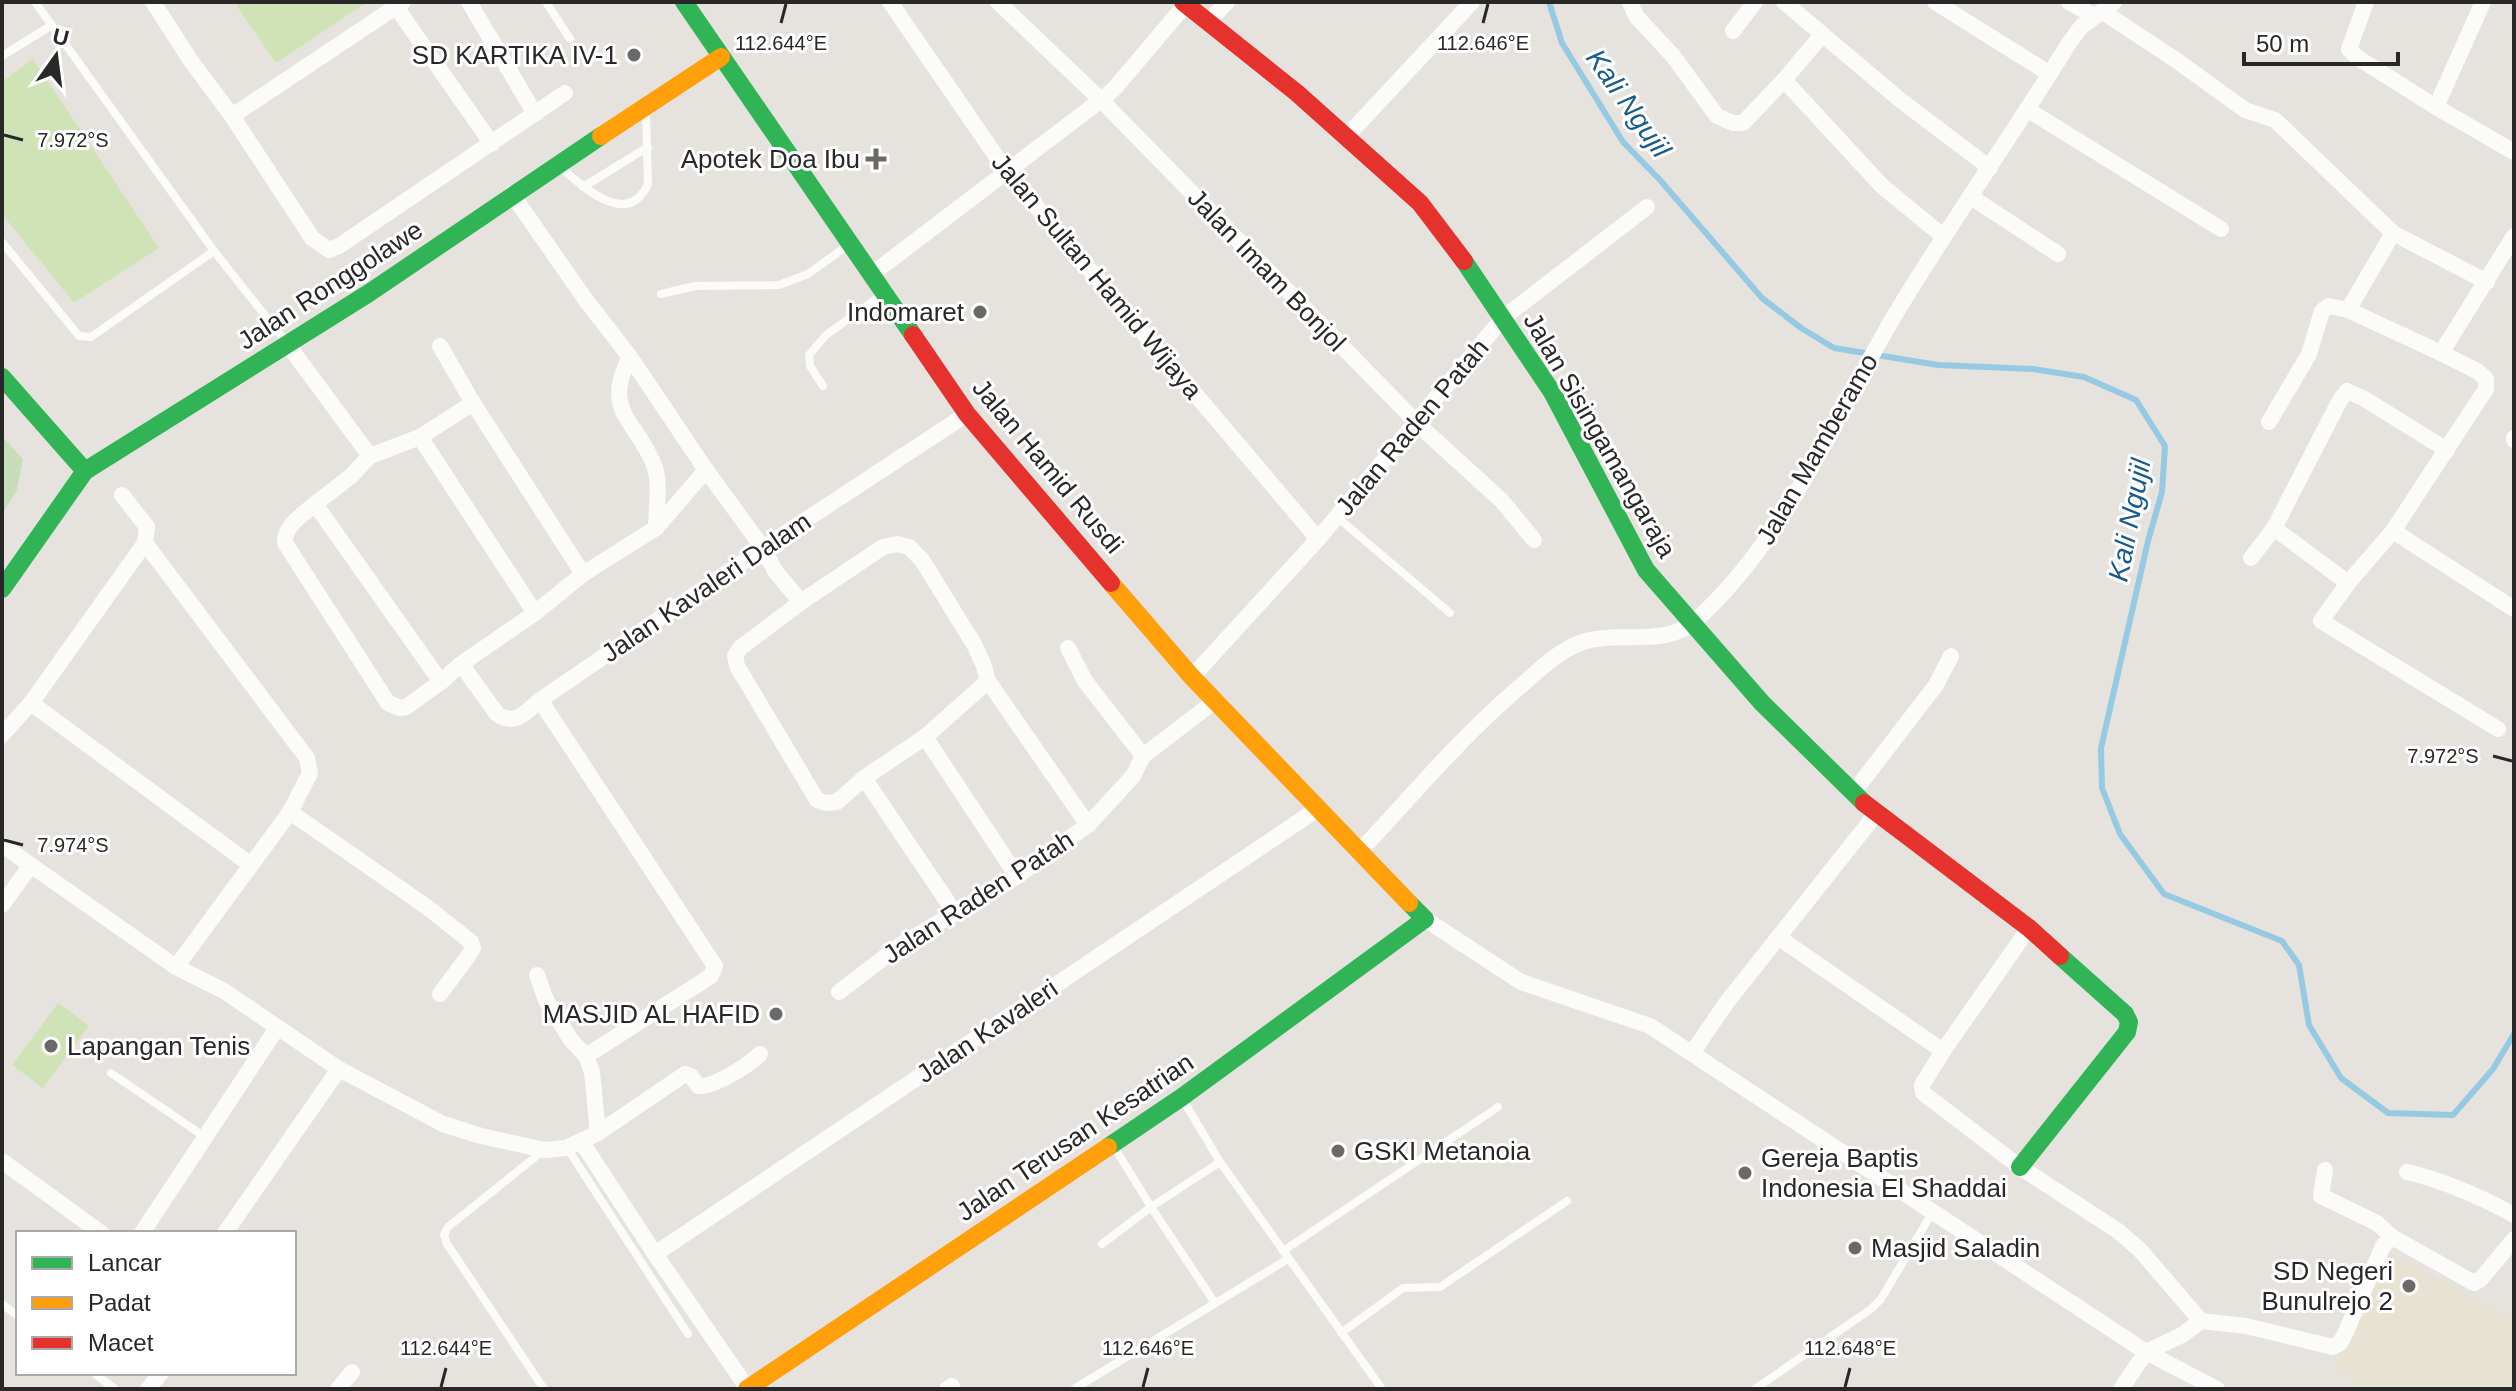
<svg xmlns="http://www.w3.org/2000/svg" width="2516" height="1391" viewBox="0 0 2516 1391" font-family="Helvetica,sans-serif">
<style>
.education{fill:#e8e2d3}
.green{fill:#c6dfb9}
.pitch{fill:#cfe3b7}
.lines{fill:none;stroke-linecap:round;stroke-linejoin:round}
.stream{stroke:#96cae2;stroke-width:6}
.lane{stroke:#fbfbfa;stroke-width:8}
.street{stroke:#fbfbfa;stroke-width:16}
.fast{stroke:#30b455;stroke-width:18}
.slow{stroke:#ff9f0a;stroke-width:18}
.jam{stroke:#e5322d;stroke-width:18}
.ticks{fill:none;stroke:#282828;stroke-width:3}
.poi-dot{fill:#6a6968;stroke:#fff;stroke-width:3}
.labels{text-anchor:middle;stroke-width:6;stroke-linejoin:round;paint-order:stroke}
.poi-label{font-size:26px;fill:#282828;stroke:#fff;text-anchor:end}
.street-label{font-size:26px;fill:#282828;stroke:#fff}
.water-label{font-size:28px;font-style:italic;fill:#175c8c;stroke:#fff}
.ticks-label{font-size:20px;text-anchor:middle;fill:#282828;stroke:#fff;stroke-width:6;stroke-linejoin:round;paint-order:stroke}
</style>
<rect width="100%" height="100%" fill="#e6e3de"/>
<path class="education" d="M2385,1250l129,71v68h-166l6,-9 -20,-13z"/>
<path class="green" d="M2,436l21,23 -6,31 -15,24z"/>
<g class="pitch">
<path d="M234,2h133l-91,61z"/>
<path d="M33,59l126,189 -85,55 -72,-89v-132z"/>
<path d="M58,1003l31,23 -46,62 -31,-23z"/>
</g>
<g class="lines">
<path class="stream" d="M1549,2l13,41 61,99 37,38 102,118 39,30 33,20 104,17 95,4 51,8 52,23 29,46 -3,46 -14,49 -47,207 1,40 18,46 44,60 118,47 17,24 10,60 32,53 47,35 65,2 40,-46 21,-35"/>
<g class="lane">
<path d="M35,2l179,249 72,91"/>
<path d="M546,2l24,37"/>
<path d="M2,56l50,-31"/>
<path d="M559,166c22,19 68,64 89,18l-2,-72"/>
<path d="M583,187l65,-40"/>
<path d="M2,242l77,94 12,1 123,-86"/>
<path d="M661,294l34,-8 84,-1 29,-11 39,-28"/>
<path d="M823,386l-13,-20 -1,-11 17,-20 57,-41"/>
<path d="M1337,517l113,96"/>
<path d="M111,1073l94,64"/>
<path d="M1182,1098l38,64 162,227"/>
<path d="M567,1148l121,186"/>
<path d="M1102,1244l49,-37 -38,-62"/>
<path d="M1283,1251l215,-144"/>
<path d="M1215,1303l-64,-96 69,-45"/>
<path d="M2,1304l16,12"/>
<path d="M1341,1333l62,-45 37,-1 127,-86"/>
<path d="M94,1373l21,16"/>
<path d="M544,1389l-97,-145 -3,-9 4,-8 96,-77"/>
<path d="M1074,1389l214,-130"/>
<path d="M1755,1389l116,-80 10,-10 51,-86"/>
</g>
<g class="street">
<path d="M153,2l38,59 41,55"/>
<path d="M403,2l-171,114 80,122 17,12 10,-4 226,-153"/>
<path d="M469,2l66,112"/>
<path d="M890,2l117,170 311,367"/>
<path d="M998,2l103,98 322,329 79,72 32,39"/>
<path d="M1630,2l6,14 37,40 44,60 16,7h10l41,-43 37,-44"/>
<path d="M1784,2l115,97 91,69"/>
<path d="M1935,2l115,72"/>
<path d="M2069,2l25,14"/>
<path d="M2366,2l-17,47 9,9 78,49"/>
<path d="M2483,2l-47,105 78,45"/>
<path d="M396,7l96,137"/>
<path d="M2103,12l73,48 69,50 30,10 118,113 94,49"/>
<path d="M1209,21l18,-19"/>
<path d="M1733,31l22,-29"/>
<path d="M1784,80l98,106 62,51"/>
<path d="M2028,110l193,119"/>
<path d="M1347,136l125,-134"/>
<path d="M512,194l73,105 45,58 76,113 57,78 12,23 26,31"/>
<path d="M1971,197l87,57"/>
<path d="M872,274l229,-174 13,-11 72,-85"/>
<path d="M2348,310l93,43"/>
<path d="M288,345l82,111"/>
<path d="M440,346l33,57"/>
<path d="M630,357c-29,54 7,64 24,108 7,18 2,44 2,63"/>
<path d="M2269,422l40,-68 13,-43 7,-5 19,4 45,-77"/>
<path d="M420,437l115,176"/>
<path d="M2514,438v2"/>
<path d="M122,495l25,32 -2,16 162,215 3,15 -20,39 -114,155"/>
<path d="M315,504c-12,11 -31,21 -30,39l103,160 12,5 6,-1 35,-25 20,-18 74,-51 48,-39 73,-46 50,-58"/>
<path d="M2274,528l74,55"/>
<path d="M2393,531l121,78"/>
<path d="M897,544l12,3 13,13 53,86 9,20 4,15 -63,56 -61,41 -27,24 -11,1 -9,-3 -80,-134 -2,-10 5,-8 61,-46 82,-55z"/>
<path d="M2251,558l23,-30 66,-128 7,-9 16,7 84,52"/>
<path d="M1068,648l17,33 58,75"/>
<path d="M461,664l36,50c18,13 29,-2 43,-14l223,-152 204,-134"/>
<path d="M1192,677l126,-138 185,-221 144,-111"/>
<path d="M988,681l100,144"/>
<path d="M441,682l-126,-178 36,-28 19,-20 50,-19 53,-34 110,171"/>
<path d="M540,700l175,266 -4,10 -125,80"/>
<path d="M31,703l220,162"/>
<path d="M2498,729l-177,-108 27,-38 45,-52 93,-142v-10l-9,-8 -36,-18 73,-117"/>
<path d="M2,735l29,-32 114,-160"/>
<path d="M925,737l92,139"/>
<path d="M864,778l91,135"/>
<path d="M1853,793l83,-108 15,-29"/>
<path d="M290,812l137,95 44,35 2,6 -4,7 -29,39"/>
<path d="M2,845l174,122 48,24 115,78 104,55 38,12 64,14 21,-2 32,-15 87,-59 6,2 7,10c15,2 51,-21 62,-32"/>
<path d="M1360,851c51,-54 99,-112 155,-160 19,-16 36,-34 58,-45 37,-19 90,4 122,-25 92,-82 139,-204 201,-308 55,-91 117,-179 173,-270l12,-16 33,-25"/>
<path d="M2,905l29,-40"/>
<path d="M1425,919l96,63 129,44 496,326 71,37"/>
<path d="M1778,937l165,114 -21,34 1,8 97,74 98,64 22,19 61,71 45,5 87,21 7,-4 5,-9 38,-88 9,-9 82,46 7,-4 33,-40"/>
<path d="M537,975l9,25 25,40 15,16 6,16 6,61"/>
<path d="M839,992l60,-46 118,-70 71,-51 45,-49 10,-20 72,-55"/>
<path d="M1943,1051l86,-123"/>
<path d="M1692,1053l35,-51 149,-188"/>
<path d="M581,1141l74,113 93,135"/>
<path d="M2,1161l99,72"/>
<path d="M2325,1170l-4,26 56,27 15,14"/>
<path d="M2407,1172c39,9 72,24 107,43"/>
<path d="M142,1233l135,-205"/>
<path d="M225,1233l114,-164"/>
<path d="M655,1254l664,-446"/>
<path d="M2146,1352l36,-17 19,-14"/>
<path d="M148,1389l13,-16"/>
<path d="M338,1389l14,-17"/>
<path d="M947,1389l5,-3"/>
<path d="M2121,1389l25,-37"/>
</g>
<g class="fast">
<path d="M684,2l229,333"/>
<path d="M1464,261l88,131 94,178 116,133 102,100"/>
<path d="M2,377l83,94"/>
<path d="M2,589l83,-118 284,-178 232,-157"/>
<path d="M1108,1147l74,-50 243,-178 -16,-16"/>
<path d="M2020,1167l107,-135 2,-10 -4,-8 -65,-58"/>
</g>
<g class="slow">
<path d="M601,136l120,-79"/>
<path d="M1111,583l81,94 217,226"/>
<path d="M747,1389l361,-242"/>
</g>
<g class="jam">
<path d="M1183,2l114,91 123,110 44,58"/>
<path d="M913,335l54,79 144,169"/>
<path d="M1864,803l165,125 31,28"/>
</g>
</g>
<path class="ticks" d="M781,23l5,-19M1483,23l5,-19M4,135l19,5M2493,756l19,5M4,840l19,5M441,1387l5,-19M1143,1387l5,-19M1845,1387l5,-19"/>
<g class="poi-dot">
<circle cx="634" cy="55" r="8"/>
<path d="M872 147h8v8h8v8h-8v8h-8v-8h-8v-8h8z"/>
<circle cx="980" cy="312" r="8"/>
<circle cx="776" cy="1014" r="8"/>
<circle cx="51" cy="1046" r="8"/>
<circle cx="1338" cy="1151" r="8"/>
<circle cx="1745" cy="1173" r="8"/>
<circle cx="1855" cy="1248" r="8"/>
<circle cx="2409" cy="1286" r="8"/>
</g>
<g class="labels">
<g class="poi-label">
<text x="618" y="64">SD KARTIKA IV-1</text>
<text x="860" y="168">Apotek Doa Ibu</text>
<text x="964" y="321">Indomaret</text>
<text x="760" y="1023">MASJID AL HAFID</text>
<text x="67" y="1055" text-anchor="start">Lapangan Tenis</text>
<text x="1354" y="1160" text-anchor="start">GSKI Metanoia</text>
<text x="1761" y="1167" text-anchor="start">Gereja Baptis<tspan x="1761" dy="30">Indonesia El Shaddai</tspan></text>
<text x="1871" y="1257" text-anchor="start">Masjid Saladin</text>
<text x="2393" y="1280">SD Negeri<tspan x="2393" dy="30">Bunulrejo 2</tspan></text>
</g>
<g class="street-label">
<text transform="translate(1267 270) rotate(46)" y="9">Jalan Imam Bonjol</text>
<text transform="translate(1097 276) rotate(50)" y="9">Jalan Sultan Hamid Wijaya</text>
<text transform="translate(330 285) rotate(-33)" y="9">Jalan Ronggolawe</text>
<text transform="translate(1412 427) rotate(-50)" y="9">Jalan Raden Patah</text>
<text transform="translate(1600 435) rotate(60)" y="9">Jalan Sisingamangaraja</text>
<text transform="translate(1817 449) rotate(-60)" y="9">Jalan Mamberamo</text>
<text transform="translate(1048 466) rotate(50)" y="9">Jalan Hamid Rusdi</text>
<text transform="translate(706 587) rotate(-34)" y="9">Jalan Kavaleri Dalam</text>
<text transform="translate(978 897) rotate(-33)" y="9">Jalan Raden Patah</text>
<text transform="translate(987 1031) rotate(-34)" y="9">Jalan Kavaleri</text>
<text transform="translate(1075 1137) rotate(-34)" y="9">Jalan Terusan Kesatrian</text>
</g>
<g class="water-label">
<text transform="translate(1629 103) rotate(55)" y="10">Kali Ngujil</text>
<text transform="translate(2129 520) rotate(-79)" y="10">Kali Ngujil</text>
</g>
</g>
<g class="ticks-label">
<text x="781" y="50">112.644°E</text>
<text x="1483" y="50">112.646°E</text>
<text x="73" y="147">7.972°S</text>
<text x="2443" y="763">7.972°S</text>
<text x="73" y="852">7.974°S</text>
<text x="446" y="1355">112.644°E</text>
<text x="1148" y="1355">112.646°E</text>
<text x="1850" y="1355">112.648°E</text>
</g>
<rect width="2516" height="1391" fill="none" stroke="#282828" stroke-width="8"/>
<rect x="16" y="1231" width="280" height="144" fill="#ffffff" stroke="#a9a9a9" stroke-width="2"/>
<rect x="32" y="1257" width="40" height="12" fill="#30b455" stroke="#a9a9a9" stroke-width="2"/>
<text x="88" y="1271" font-size="24" fill="#282828">Lancar</text>
<rect x="32" y="1297" width="40" height="12" fill="#ff9f0a" stroke="#a9a9a9" stroke-width="2"/>
<text x="88" y="1311" font-size="24" fill="#282828">Padat</text>
<rect x="32" y="1337" width="40" height="12" fill="#e5322d" stroke="#a9a9a9" stroke-width="2"/>
<text x="88" y="1351" font-size="24" fill="#282828">Macet</text>
<g transform="translate(56 56) rotate(14)" stroke="#ffffff" stroke-width="6" paint-order="stroke">
<path d="M0-6L14 30L0 20L-14 30Z" fill="#282828"/>
<text y="-12" font-size="22" font-weight="bold" text-anchor="middle" fill="#282828">U</text>
</g>
<path d="M2244 52v12h154v-12" fill="none" stroke="#282828" stroke-width="4"/>
<text x="2256" y="52" font-size="24" fill="#282828" stroke="#ffffff" stroke-width="6" paint-order="stroke">50 m</text>
</svg>
